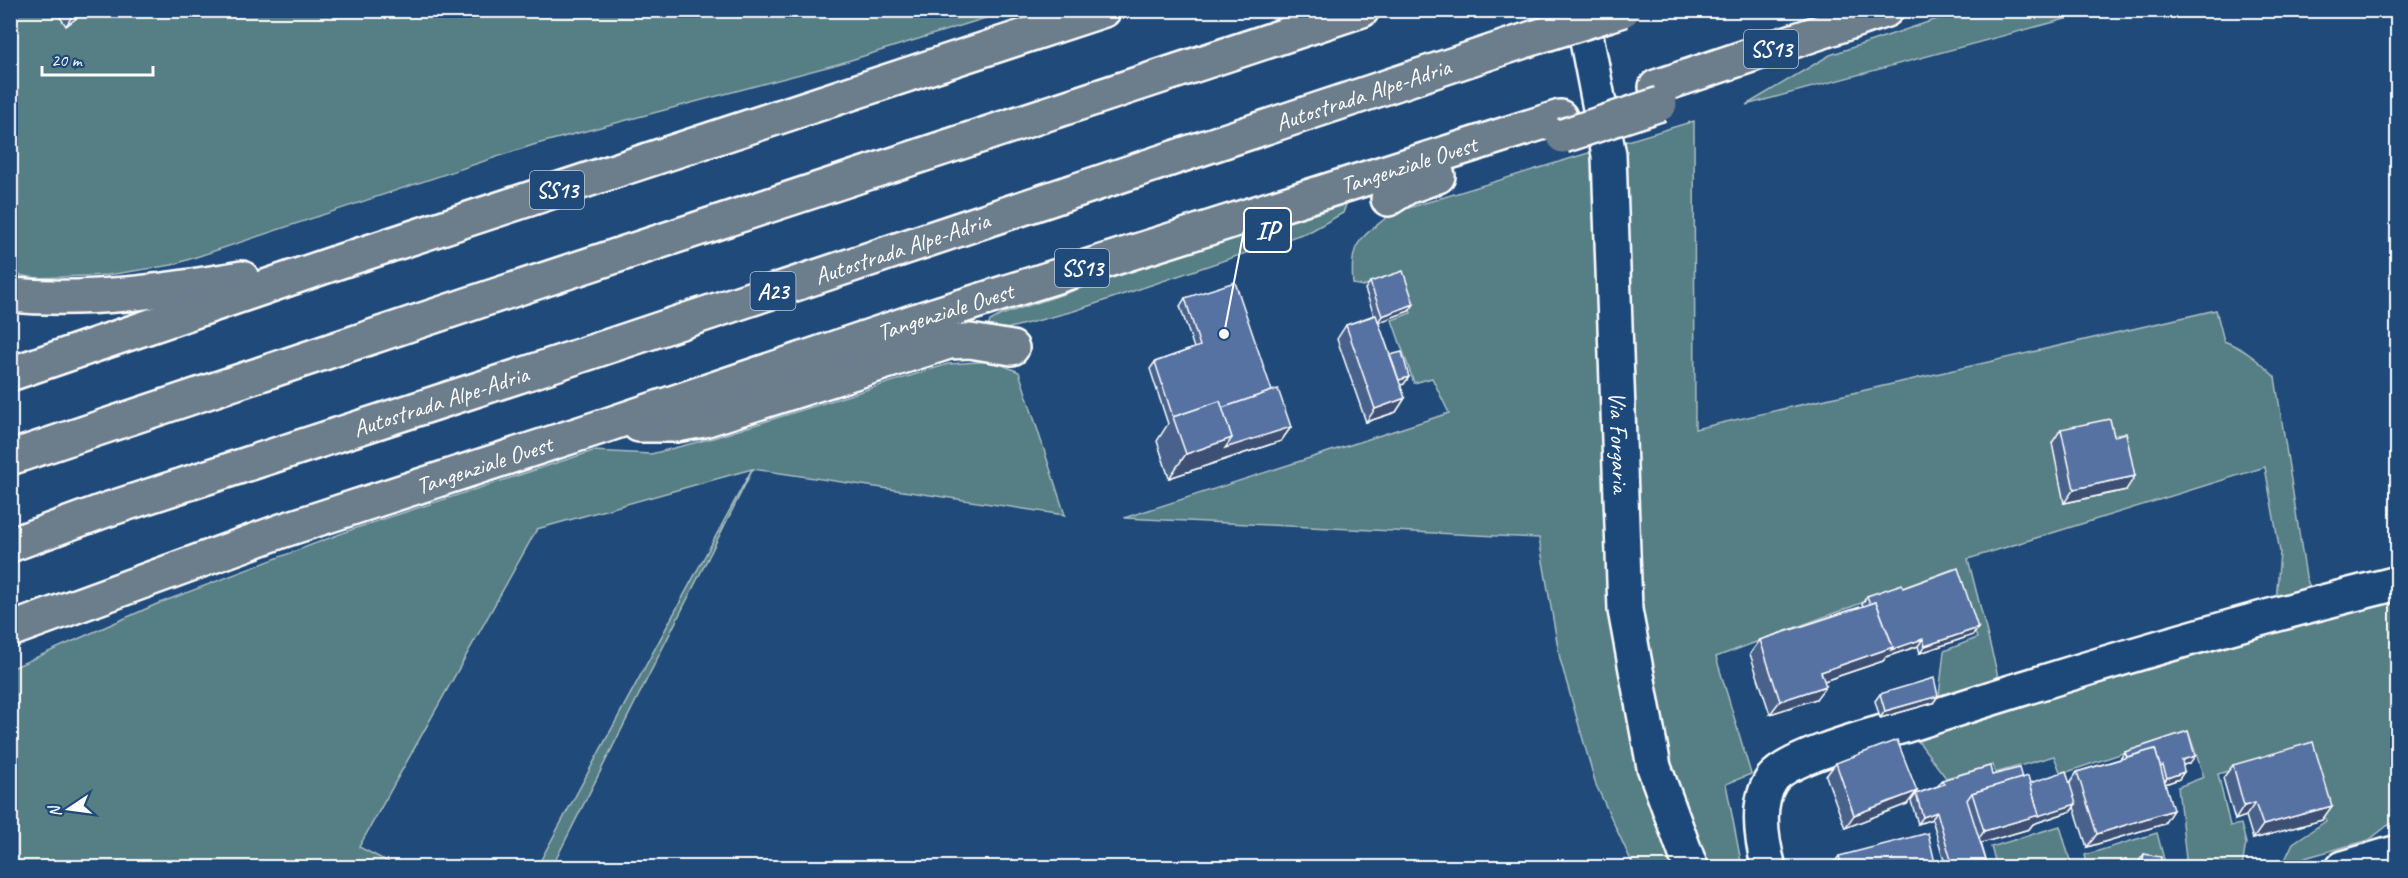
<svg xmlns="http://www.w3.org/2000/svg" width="2408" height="878" viewBox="0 0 2408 878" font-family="Caveat,sans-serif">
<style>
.green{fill:#577e85;stroke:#abbec2;stroke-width:1.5}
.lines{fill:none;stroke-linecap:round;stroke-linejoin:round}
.street-casing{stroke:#fff;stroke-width:38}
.highway-casing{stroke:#fff;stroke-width:38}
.street{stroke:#1f4a7a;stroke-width:33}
.highway{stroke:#6c7d8c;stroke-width:33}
.highway-bridge-casing{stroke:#fff;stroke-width:38;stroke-linecap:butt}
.highway-bridge{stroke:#6c7d8c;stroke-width:33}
.wall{fill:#4a628c;stroke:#fff;stroke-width:1.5}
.shaded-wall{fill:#3c5072;stroke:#fff;stroke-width:1.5}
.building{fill:#5672a3;stroke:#fff;stroke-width:1.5}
.labels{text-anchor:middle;stroke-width:4.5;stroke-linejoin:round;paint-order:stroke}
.shield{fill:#1f4a7a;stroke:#bcc9d7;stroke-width:1.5}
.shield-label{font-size:22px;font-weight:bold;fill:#fff}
.street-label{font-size:24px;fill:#fff;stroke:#1f4a7a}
.leader{fill:none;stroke:#fff;stroke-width:2}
.callout-dot{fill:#fff;stroke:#1f4a7a;stroke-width:2}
.callout{fill:#1f4a7a;stroke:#fff;stroke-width:2}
.callout-label{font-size:26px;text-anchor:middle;font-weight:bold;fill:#fff}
</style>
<rect width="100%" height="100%" fill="#1f4a7a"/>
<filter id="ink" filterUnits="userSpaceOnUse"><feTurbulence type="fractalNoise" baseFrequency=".0167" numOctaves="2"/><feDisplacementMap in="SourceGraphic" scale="12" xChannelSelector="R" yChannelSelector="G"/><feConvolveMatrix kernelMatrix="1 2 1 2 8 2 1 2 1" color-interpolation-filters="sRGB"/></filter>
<g filter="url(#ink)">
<g class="green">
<path d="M1964,10l131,1 -349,94 84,-50z"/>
<path d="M10,11h998l-170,53 -305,81 -361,120 -64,10 -71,3 -26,-4z"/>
<path d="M1694,121l1,308 521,-119 8,31c21,8 35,20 51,36l31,200 4,11 7,7 -41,6 4,-49 -15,-85 -297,92 32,125 -62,21 6,-54 33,-13 -24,-69 -237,88 35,117 -25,10 16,83h-33l-37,-102 -32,-154 -16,-469z"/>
<path d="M1595,151l43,619 35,97h-39l-38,-82 -36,-126 -21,-121 -415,-20 325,-105 -17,-35 -18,5 -22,-63 19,-7 -12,-39 -36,12 -10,-2c-4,-44 8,-45 39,-71z"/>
<path d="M1348,199l-5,14 -32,18 -237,80 -68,18 -13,2 -5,-4 2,-6 11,-6z"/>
<path d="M993,361l26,11 46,143 -312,-46 -201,398h-15l215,-398 -215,60 -178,318 39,20h-387l-1,-198 147,-65 196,-75 240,-78 58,3 62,-16 235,-74z"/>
<path d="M2397,598v223l-10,5 -18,14 -86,24 10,-21 33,-22 -21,-72 -87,25 12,52 11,-2 5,19 -4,24 -55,1 -9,-81 26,-10 -16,-46 -127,43 -7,-18 -59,17 -2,-8 -47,13 -31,-41z"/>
<path d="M2060,826l12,41h-75l-6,-20z"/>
<path d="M2157,833l9,34h-78l-3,-12z"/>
</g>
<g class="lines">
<defs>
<g id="street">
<path id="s1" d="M1581,10l28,145 16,455 29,157 37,101"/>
<path d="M1769,868c-7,-26 -14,-65 3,-89 17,-23 112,-47 142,-56 160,-52 321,-100 484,-140"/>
<path d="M2343,868l55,-16"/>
</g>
<g id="highway">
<path d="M1656,87l230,-77"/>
<path d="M1388,199l19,-12 31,-11"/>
<path d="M10,295c78,7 155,-4 232,-17"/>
<path d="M10,374l331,-113 763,-251"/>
<path d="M639,425h37l28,-5 245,-78 21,-1 42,7"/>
<path d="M10,458l466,-156 886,-292"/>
<path id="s2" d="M10,545l96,-35 428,-139 1002,-334"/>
<path id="s3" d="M10,630l271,-99 326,-106 305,-103 648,-205"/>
</g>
</defs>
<use href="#street" class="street-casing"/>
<use href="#highway" class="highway-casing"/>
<use href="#street" class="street"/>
<use href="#highway" class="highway"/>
<defs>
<g id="highway-bridge">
<path d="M1536,37l87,-27"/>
<path d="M1563,136l97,-32"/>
</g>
</defs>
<use href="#highway-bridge" class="highway-bridge-casing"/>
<use href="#highway-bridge" class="highway-bridge"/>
</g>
<g class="wall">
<path d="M55,10h32l-21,16z"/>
<path d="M1370,282l44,22 -5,7 -31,11 12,33 14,29 -4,1 5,13 -9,14 -30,10 -29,-83 9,-14 28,-10 -9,-26z"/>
<path d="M1185,298l87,93 19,36 -10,14 -112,37 -12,-37 11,-17 -18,-55 5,-7 39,-14 -14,-42z"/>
<path d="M2061,429l65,61 -62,13 -12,-60z"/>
<path d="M1903,588l75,40 -5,7 -53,18 -2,-7 -32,11 -3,4 -59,20 -8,18 -46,15 -20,-60 10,-14 103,-34 -1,-2 5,-8z"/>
<path d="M1880,694l58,2 -5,7 -53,15 -5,-17z"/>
<path d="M2125,752l65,11 -7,2 -4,14 -14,5 -1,40 -77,23 -13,-40 -3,4 -38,13 -4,5 -48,14 7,24h-42l-14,-48 -14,5 -7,-23 5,-7 22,-8 4,-6 50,-5 30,3 8,5h40l7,-11 43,-13z"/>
<path d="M1836,763l71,41 -62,24 -19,-52z"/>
<path d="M2233,765l89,55 -69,19 -7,-23 -11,4 -12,-42z"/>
<path d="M2144,854l16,13h-22l1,-6z"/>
<path d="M1839,856l97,11h-105z"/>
</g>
<g class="shaded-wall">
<path d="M76,10h11l-21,16z"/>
<path d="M1414,304l-5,7 -32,12 5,-7z"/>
<path d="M1409,377l-5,7 -11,3 5,-7z"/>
<path d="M1405,398l-9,14 -30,10 9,-13z"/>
<path d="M1291,427l-10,14 -112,37 17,-24 46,-16z"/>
<path d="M2135,476l-9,14 -62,13 10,-14z"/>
<path d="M1978,628l-5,7 -53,18 5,-7z"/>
<path d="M1923,639l-5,7 -32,11 -3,4 -71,24 9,-13 72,-25z"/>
<path d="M1826,686l-10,13 -46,15 10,-13z"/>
<path d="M1938,696l-5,7 -53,15 5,-7z"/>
<path d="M2195,756l-5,7 -13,4 5,-7z"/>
<path d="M2184,772l-5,7 -17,6 5,-7z"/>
<path d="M1917,791l-10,13 -62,24 9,-13z"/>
<path d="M2255,803l-9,13 -11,4 9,-14z"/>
<path d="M2076,804l-5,7 -38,13 -4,5 -54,16 9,-14z"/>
<path d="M2332,806l-10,14 -69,19 10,-14z"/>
<path d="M2173,810l-9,14 -77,23 10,-13z"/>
<path d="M1937,812l-5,7 -14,5 5,-7z"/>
</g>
<g class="building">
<path d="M1403,271l11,33 -32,12 -12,-34z"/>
<path d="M1235,282l37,109 -50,17 -2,-7 -47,16 -18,-55 45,-16 -15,-48z"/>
<path d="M1376,315l29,83 -30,11 -29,-84z"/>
<path d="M1402,352l7,25 -10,3 -9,-25z"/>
<path d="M1278,389l13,38 -66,21 7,-10 -10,-30z"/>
<path d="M1220,401l12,37 -46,16 -13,-37z"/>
<path d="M2110,419l4,17 12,-3 9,43 -61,13 -13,-60z"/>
<path d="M1958,568l20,60 -53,18 -2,-7 -32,11 2,-3 -17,-45 -6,2 -3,-8 35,-12 1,4z"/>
<path d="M1876,602l17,45 -72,25 5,14 -46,15 -20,-61z"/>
<path d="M1934,678l4,18 -53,15 -5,-17z"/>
<path d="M2188,731l7,25 -13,4 2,12 -17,6 -4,-12 -3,1 -5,-18 -28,8 -2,-5z"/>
<path d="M1897,740l20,51 -63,24 -18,-52z"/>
<path d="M2313,742l19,64 -69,19 -8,-22 -11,3 -11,-41z"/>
<path d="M2155,749l18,61 -76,24 -20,-62z"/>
<path d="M1990,766l2,9 27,-7 3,10 -50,15 -5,7 21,67h-35l-16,-55 -14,5 -7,-23 28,-10 -2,-4z"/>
<path d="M2066,771l10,33 -38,12 1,-1 -9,-32z"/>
<path d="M2028,776l11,39 -55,16 -12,-38z"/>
<path d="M1928,833l8,34h-94l-3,-11z"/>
<path d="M2144,854l17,3 -1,10h-18z"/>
</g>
</g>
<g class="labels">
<g class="shield">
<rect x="1744" y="30" width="54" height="38" rx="4.5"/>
<rect x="530" y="171" width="54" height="38" rx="4.5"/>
<rect x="1055" y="249" width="54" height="38" rx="4.5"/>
<rect x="750.5" y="272" width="45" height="38" rx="4.5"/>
</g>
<g class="shield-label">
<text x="1771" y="57">SS13</text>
<text x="557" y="198">SS13</text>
<text x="1082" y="276">SS13</text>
<text x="773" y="299">A23</text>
</g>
<g class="street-label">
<text dy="8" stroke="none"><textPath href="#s2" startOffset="1426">Autostrada Alpe-Adria</textPath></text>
<text dy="8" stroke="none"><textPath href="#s3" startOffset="1474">Tangenziale Ovest</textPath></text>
<text dy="8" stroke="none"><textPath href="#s2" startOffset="940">Autostrada Alpe-Adria</textPath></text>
<text dy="8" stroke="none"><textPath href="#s3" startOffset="988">Tangenziale Ovest</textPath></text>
<text dy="8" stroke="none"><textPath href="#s2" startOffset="454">Autostrada Alpe-Adria</textPath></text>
<text dy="8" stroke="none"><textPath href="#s1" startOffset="435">Via Forgaria</textPath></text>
<text dy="8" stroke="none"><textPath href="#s3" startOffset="502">Tangenziale Ovest</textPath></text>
</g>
</g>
<path class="leader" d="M1224 334L1244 230"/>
<circle class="callout-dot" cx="1224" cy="334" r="6"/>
<rect class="callout" x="1244" y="208" width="47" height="44" rx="6"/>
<g class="callout-label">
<text x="1267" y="239">IP</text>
</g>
<rect width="2408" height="878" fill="none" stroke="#1f4a7a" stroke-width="36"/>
<rect x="18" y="18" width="2372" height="842" fill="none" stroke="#fff" stroke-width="2" filter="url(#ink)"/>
<g transform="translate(69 809) rotate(257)" stroke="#1f4a7a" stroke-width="4.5" paint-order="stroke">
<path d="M0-4.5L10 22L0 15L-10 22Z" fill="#ffffff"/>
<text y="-9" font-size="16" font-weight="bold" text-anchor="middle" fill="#ffffff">N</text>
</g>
<path d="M42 66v9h111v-9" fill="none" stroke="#ffffff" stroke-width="3"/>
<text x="51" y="66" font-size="18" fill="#ffffff" stroke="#1f4a7a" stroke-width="4.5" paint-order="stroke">20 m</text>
</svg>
